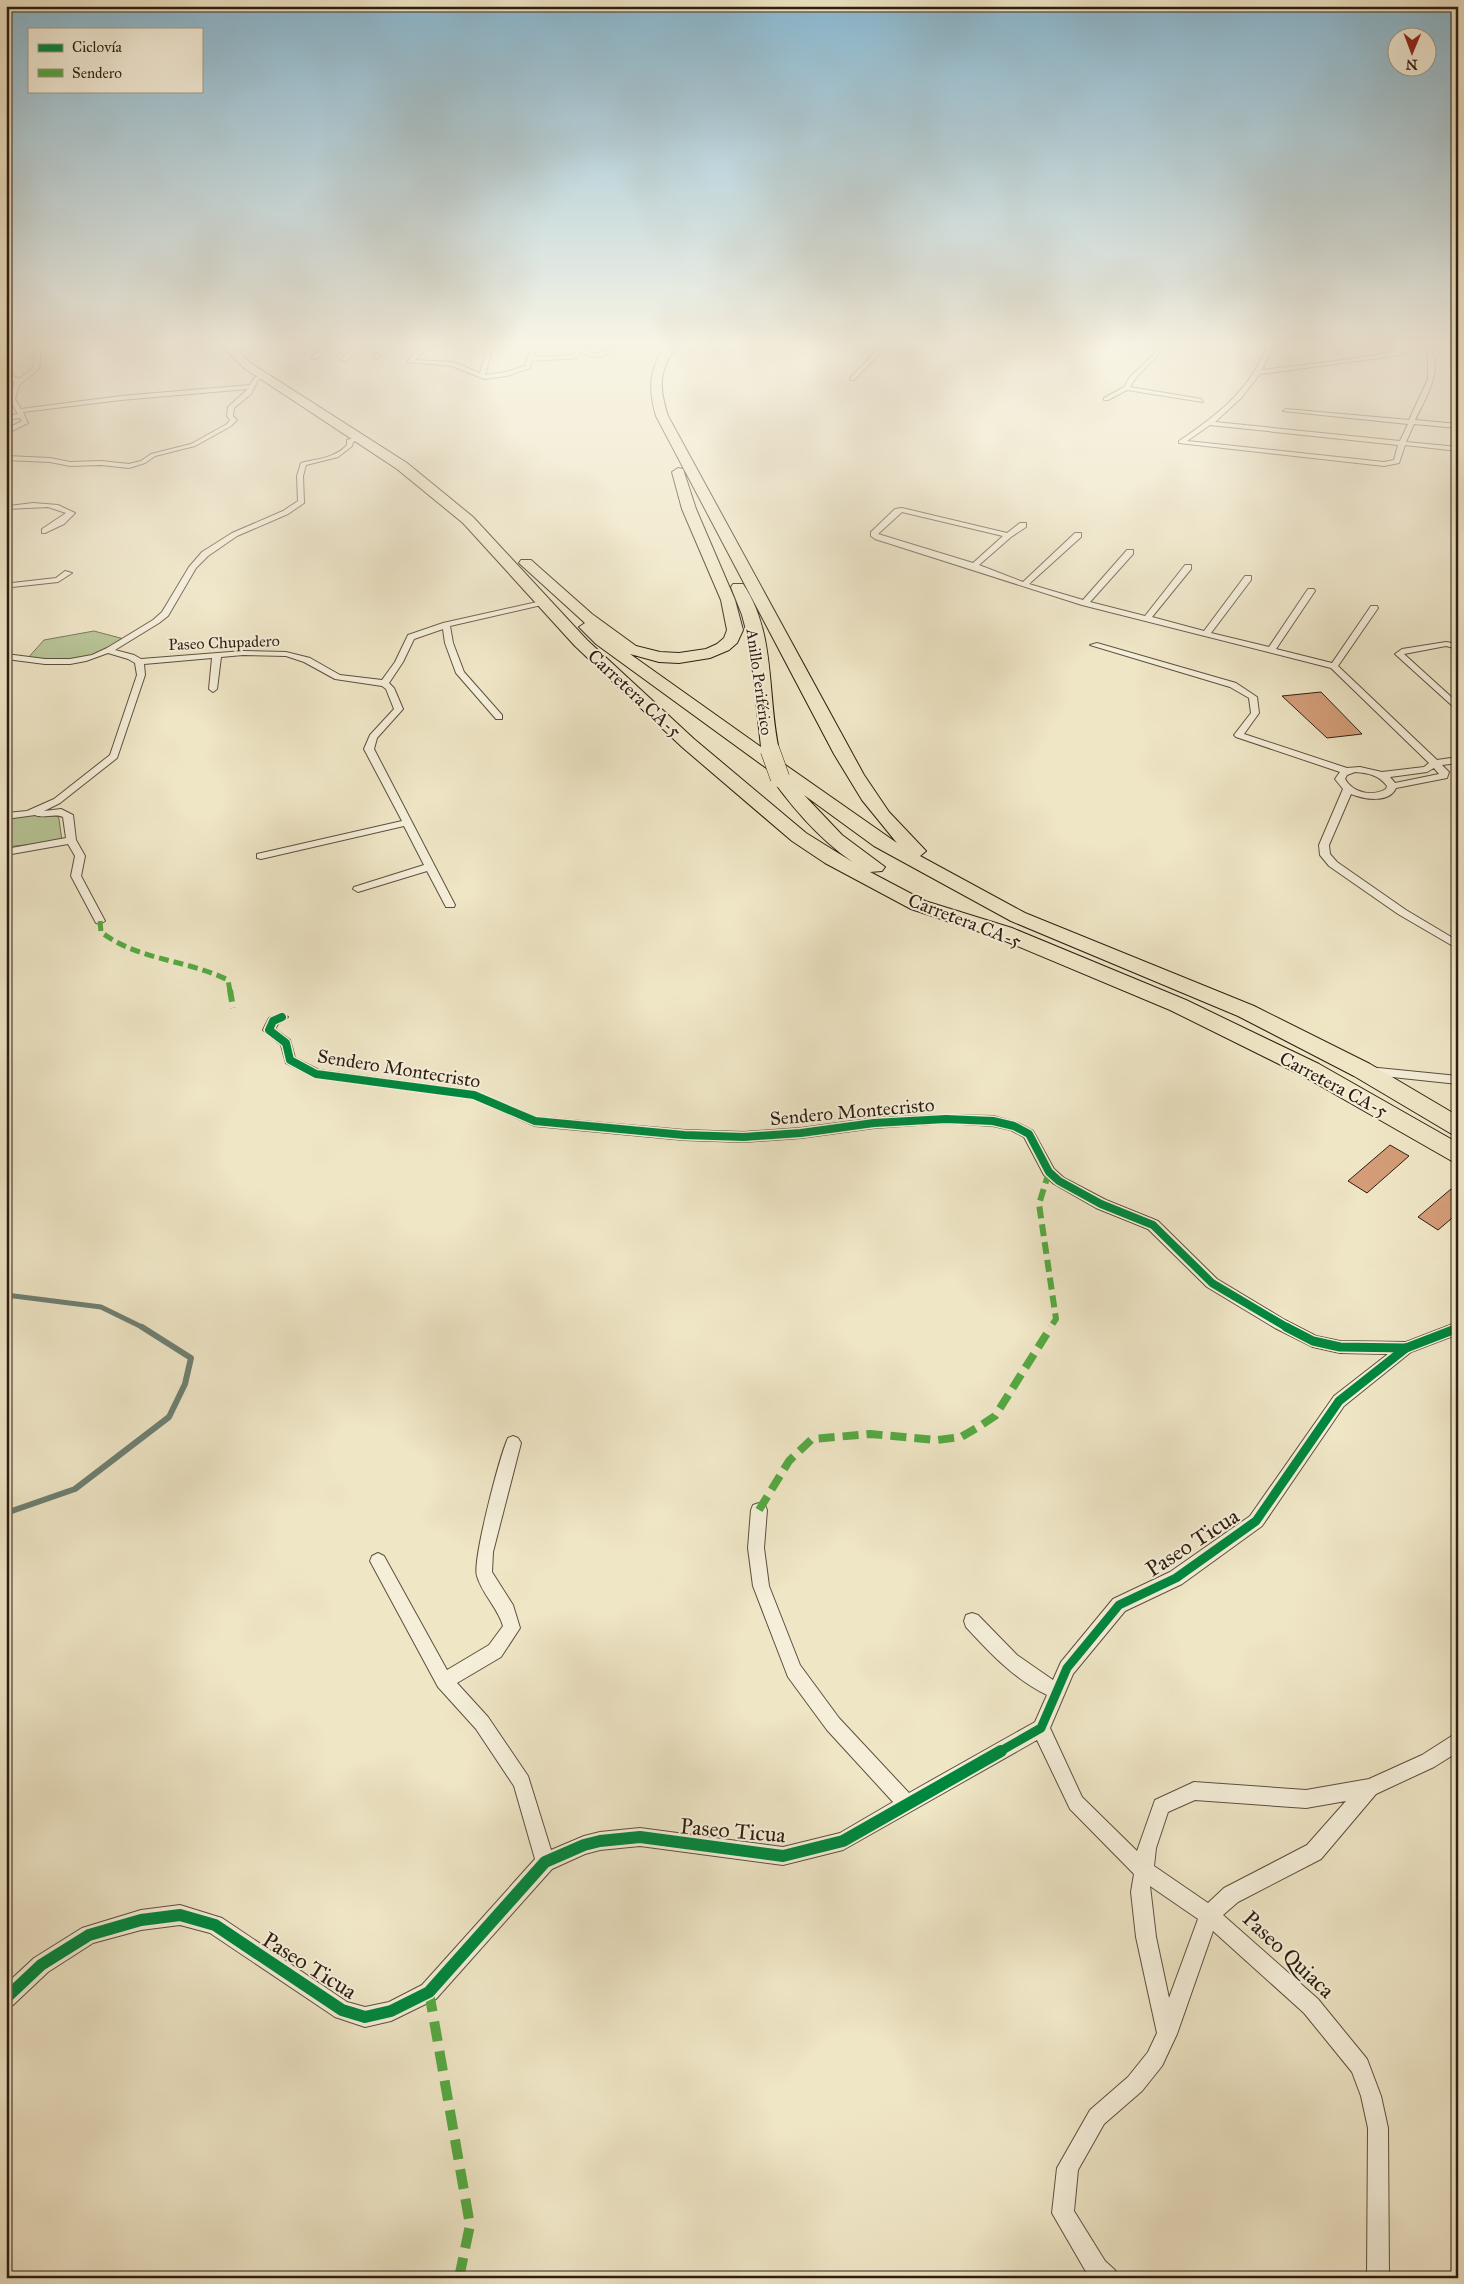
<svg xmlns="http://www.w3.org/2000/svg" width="1464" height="2284" viewBox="0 0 1464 2284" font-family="'IM FELL Great Primer',serif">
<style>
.green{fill:#b7c596;stroke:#727154}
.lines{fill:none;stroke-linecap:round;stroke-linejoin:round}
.stream-far1{stroke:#6e7f72;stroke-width:5}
.stream{stroke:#6e7f72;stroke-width:6}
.building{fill:#d49d78;stroke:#2d1d11}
.street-casing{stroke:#5e4f3e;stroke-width:2}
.highway-casing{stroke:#2d1d11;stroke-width:2}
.street{fill:#f5efda;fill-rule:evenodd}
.highway{fill:#efe6c6;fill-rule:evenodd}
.highway-bridge-casing{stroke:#2d1d11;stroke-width:20;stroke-linecap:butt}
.highway-bridge{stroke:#efe6c6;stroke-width:19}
.quiet-far3{stroke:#54a942;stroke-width:5;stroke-dasharray:10 5;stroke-linecap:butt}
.quiet-far2{stroke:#54a942;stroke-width:6;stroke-dasharray:12 6;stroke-linecap:butt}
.quiet-far1{stroke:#54a942;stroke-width:8;stroke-dasharray:16 8;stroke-linecap:butt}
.quiet{stroke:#54a942;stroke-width:10;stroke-dasharray:20 10;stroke-linecap:butt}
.cycleway-far2-casing{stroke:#f5efda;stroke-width:11}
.cycleway-far1-casing{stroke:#f5efda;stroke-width:12}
.cycleway-casing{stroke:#f5efda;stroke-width:15}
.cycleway-far2{stroke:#00873e;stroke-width:8}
.cycleway-far1{stroke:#00873e;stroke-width:9}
.cycleway{stroke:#00873e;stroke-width:12}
.labels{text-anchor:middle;stroke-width:4;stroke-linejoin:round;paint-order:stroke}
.far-street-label{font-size:16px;fill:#2d1d11;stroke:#f5efda}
.street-label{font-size:19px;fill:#2d1d11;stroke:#f5efda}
.near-street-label{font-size:22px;fill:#2d1d11;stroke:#f5efda}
</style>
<rect width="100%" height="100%" fill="#efe6c6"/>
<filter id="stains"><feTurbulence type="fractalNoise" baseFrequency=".004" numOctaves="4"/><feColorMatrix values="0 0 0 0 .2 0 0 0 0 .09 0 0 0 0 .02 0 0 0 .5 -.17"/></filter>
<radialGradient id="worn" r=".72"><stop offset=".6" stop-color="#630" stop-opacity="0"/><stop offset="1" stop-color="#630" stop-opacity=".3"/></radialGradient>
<g class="green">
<path d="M94,631l30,8 -5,5 -37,16 -55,-1 17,-19z"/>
<path d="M58,812l4,29 -56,6v-32z"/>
</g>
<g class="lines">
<path class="stream-far1" d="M6,1295l95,12 43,21"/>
<path class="stream" d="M6,1513l69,-24 94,-72 16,-33 6,-26 -49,-31"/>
</g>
<g class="building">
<path d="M1321,692l41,42 -35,4 -45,-42z"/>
<path d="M1390,1145l19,11 -42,37 -19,-12z"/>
<path d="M1451,1189l7,4v20l-20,17 -20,-13z"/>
</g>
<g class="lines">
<defs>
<g id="street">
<path d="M36,340h6l-3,29 -20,16 -4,14 6,10 100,-13 129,-11 4,-7 9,-4 3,2 -8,4 -7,14 -17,14 -1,8 4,4 -6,6 -36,20 -40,10 -10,7 -16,5 -28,-3 -31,1 -20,-4 -44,-2v-4l44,2 20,4 31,-1 28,3 12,-3 10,-7 40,-10 36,-20 3,-4 -3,-4 1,-9 20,-18 -127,11 -98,12 5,11 -22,11v-5l16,-8 -2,-3 -14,2v-4l12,-2 -9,-15 6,-17 -9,-5v-5l13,7 14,-11z"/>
<path d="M330,340h7l-21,19h-4v-2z"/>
<path d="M363,340h7l-25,21h-4v-2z"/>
<path d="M393,340h7l-22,18h-4v-2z"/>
<path d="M426,340h38l3,2 -3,2 -32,-2 -17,18 38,2 27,11 9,-33h6l-10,35 21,-3 19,-6 9,-26h6l-6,17 39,-2 6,-15h6l-1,6 7,7c15,2 24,-13 39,-13l-28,17 -15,-1 -5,-6 -5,8 -45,3 -2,7 -23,8 -23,3 -32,-13 -44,-4v-2z"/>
<path d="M887,340h6l-39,40h-4v-2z"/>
<path d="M1162,340h6c-10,19 -28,29 -38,47l71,12 2,3 -76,-12 -19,10h-4v-2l20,-11 6,-10 27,-26z"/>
<path d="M1269,340h6l-13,30c27,-4 152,-15 165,-30h6l-5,6c18,21 -3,53 -13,74l43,4v4l-44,-4 -8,18 52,5v4l-53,-6 -6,18 -15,3 -205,-23v-2c40,-27 74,-53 90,-101zM1424,348l4,5v26l-19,41 -123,-11 -3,2 125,13 -8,17 -185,-19 26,-24 19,-24 133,-18zM1210,425l188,20 -4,15 -10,2 -197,-21z"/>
<path d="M359,436l2,3 -8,3 -1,4 -14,11 -32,8 -3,11 1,27 -16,11 -51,22 -29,20 -12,12 -28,48 -9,7 -44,27 19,5 7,4 102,-8 43,1 24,6 30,17 42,5 13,-18 13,-27 35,-12 103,-23v4l-96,22 3,17 11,29 38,43v4h-6l-40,-46 -11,-30 -2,-14 -29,10 -11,23 -14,21 5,5 9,21 -26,29 -3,11 81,156 -1,2h-8l-19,-36 -69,21 -5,-3 1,-2 70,-22 -20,-39 -143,33 -4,-1v-4l145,-33 -38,-72 6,-14 24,-26 -8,-20 -4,-3 -47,-7 -31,-17 -18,-6 -43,-1 -22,2 -4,32 -4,3 -4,-3 3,-31 -68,6 1,11 -28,83 -57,45 -16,8 17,-2 12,6 3,25 9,16 -4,20 24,45 -5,3 -4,-1 -25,-47 4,-20 -7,-12 -62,11v-6l60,-11 -3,-21c-9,-4 -20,2 -28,-2l-29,4v-6l21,-2 27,-12 56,-44 27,-80 -2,-12 -7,-4 -20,-6 -22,8 -16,3h-25l-39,-5v-5l39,5h25l22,-4 15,-7 46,-28 9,-8 27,-45 13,-15 30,-19 51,-22 15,-10 -1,-25 4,-13c15,-4 35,-5 46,-18v-5z"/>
<path d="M33,503l25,2 17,8 -11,11 -19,9h-3v-4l24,-16 -18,-6 -42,2 3,-3z"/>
<path d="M902,508l105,25 13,-10h6v4l-15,10 -32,28 44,17 52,-49h6v4l-52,47 54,16 44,-50h6v4l-43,48 55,14 40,-51h6v4l-39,48 52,14 41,-55h6v4l-40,53 58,14 39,-58h6l1,2 -39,58 56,14 39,-57h6l1,2 -40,58 99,94 21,-3v6l-16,2 7,7 -2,6 -51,10c-7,16 -33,11 -45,6l-22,51 1,9 7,8 69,48 52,31v8l-60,-35 -69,-48 -9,-11 -1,-10 24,-56 -8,-10 5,-7 -104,-35 -2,-2 17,-22 -2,-15 -19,-11 -140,-42 7,-2 139,40 21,14 2,16 -15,21 103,34 13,-1 22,5 42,-5 5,-4 -98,-95 -249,-63 -207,-66 -4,-3v-4l24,-23zM902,512l101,24 -30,27 -95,-29zM1434,768l5,6 -44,9 -5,-6 37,-5zM1355,772c13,1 24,3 32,14l-1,3c-14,8 -33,4 -41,-10l2,-4z"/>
<path d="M65,571l7,2 -14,9 -46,5 -4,-2 4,-2 44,-5z"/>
<path d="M1446,642l12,2v5l-12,-3 -42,8 54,49v8l-63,-57 7,-5z"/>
<path d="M282,1013l6,4 -10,7 -3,5 15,11 5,18 24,12 155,21 62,26 148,13 60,2 57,-4 73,-10 72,-3 47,1 25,7 15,8 21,38 10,9 42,22 52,21 59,58 68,41 31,16 24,5 66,1 52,-20v12l-47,18 -67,54 -82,120 -80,58 -57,27 -52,63 -23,54 32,69 55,54 18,-51 39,-18 112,8 63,-11 53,-24 36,-23v20l-24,15 -58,27 -55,65 -83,43 -15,13 95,84 49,60 14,37 7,32 1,150h-22l1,-150 -7,-32 -9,-24 -48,-59 -91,-82 -36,103 -15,32 -20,25 -38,33 -26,46 -4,41 31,50 10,9 3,8 -29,-1 -37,-64 5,-45 33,-58 38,-33 20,-25 9,-19 -21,-96 -5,-45 3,-18 -64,-65 -33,-69 -194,110 -60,15 -143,-19 -40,4 -15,4 -33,15 -116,130 -45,22 -26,6 -30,-10 -125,-84 -30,-8 -39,5 -48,13 -45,29 -35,33 -7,3v-24l28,-26 48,-30 59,-18 39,-5 42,13 125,84 18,5 24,-5 33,-17 113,-126 -21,-73 -38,-57 -38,-42 -68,-126 2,-5 6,-3 6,3 63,114 42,-25 14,-19c-5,-18 -21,-32 -26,-50 -5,-15 23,-121 31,-138l5,-2 5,2 3,5 -28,109 -1,20 21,33 7,23 -19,29 -44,26 31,34 40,59 23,74 33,-14 16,-4 40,-4 143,19 57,-14 53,-31 -66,-72 -39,-53 -35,-91 -5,-38 3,-38 2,-5 6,-2 6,2 2,5 -3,38 5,38 31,79 39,53 70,75 126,-71 12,-27c-33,-16 -57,-42 -81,-68l-2,-6 2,-6 6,-2 6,2 39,40 36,25 8,-18 52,-63 57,-27 80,-56 84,-120 54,-42 -48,-1 -27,-6 -38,-19 -68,-41 -59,-58 -52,-21 -42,-24 -10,-9 -20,-38 -13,-7 -18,-4 -47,-3 -72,5 -73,10 -57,4 -60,-2 -149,-14 -61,-27 -158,-21 -30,-15 -5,-18 -18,-15 6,-12zM1195,1800l111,8 40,-7 -39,44 -83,43 -16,15 -54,-37 2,-18 12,-36zM1150,1886l48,33 -29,79 -13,-61z"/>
<path d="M1368,1067l90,9v8l-94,-10 -2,-3z"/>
</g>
<path id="highway" d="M216,340h11l25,24 155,99 66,54 114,123 107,99 112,94 53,33c-34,-21 -64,-55 -87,-87l4,-4 -180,-131 -17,-17 6,-4 -66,-60 2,-3h10l61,54 44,32 24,6 19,1 27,-4 11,-5 7,-6 3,-8 -6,-30 -39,-91 -10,-37 6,-4 5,1 13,40 39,91 8,30 -6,13 -8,7 -19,8 -31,5 -20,-1 -29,-8 131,93 -11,-102 -8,-30 -11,-28 2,-3h10c33,48 24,112 36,166l-3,4 -5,1 126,88 -35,-43 -28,-46 -178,-338c-9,-30 -6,-52 14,-76h11c-21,28 -24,42 -13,76l196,359 25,37 37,39 -6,5 105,57 229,93 116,58 88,52v20l-8,-3 -96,-57 -116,-60 -227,-95 -137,-75 -70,-51 38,40 43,32 -3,4 -12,1 55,29 87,27 174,72 133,64 139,79v20l-8,-3 -147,-84 -133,-66 -172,-72 -87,-29 -86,-46 -33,-22 -110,-94 -107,-101 -112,-123 -66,-54 -153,-101z"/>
</defs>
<use href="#street" class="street-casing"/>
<use href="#highway" class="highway-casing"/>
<use href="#street" class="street"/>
<use href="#highway" class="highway"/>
<defs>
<path id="highway-bridge" d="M770,750l10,28"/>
</defs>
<use href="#highway-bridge" class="highway-bridge-casing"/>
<use href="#highway-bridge" class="highway-bridge"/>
<path class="quiet-far3" d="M100,921l1,11c38,29 85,27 127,48l2,11"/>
<g class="quiet-far2">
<path d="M230,990l3,18"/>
<path d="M1049,1172l-10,32 17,115 -6,9"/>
</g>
<path class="quiet-far1" d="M759,1510l30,-49 23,-22 58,-5 67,6 24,-3 19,-11 15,-10 56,-89"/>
<path class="quiet" d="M429,1992l41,233 -11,53"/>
<defs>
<path id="cycleway-far2" d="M282,1017l-9,4 -4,9 17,13 4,17 26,14 158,21 61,26 149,14 60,2 57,-4 73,-10 72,-4 47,2 21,5 15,8 20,38 10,9 42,23 52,21 59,58 76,45"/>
<g id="cycleway-far1">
<path d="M1286,1327l27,14 27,6 66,1"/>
<path d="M999,1752l42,-24 26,-60 52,-63 57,-27 80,-57 83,-120 67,-53 52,-20"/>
</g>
<path id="cycleway" d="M6,1998l35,-33 48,-30 52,-15 39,-5 35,10 127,85 23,7 26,-6 38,-19 116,-130 39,-17 16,-4 40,-4 143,19 60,-15 158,-90"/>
</defs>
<use href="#cycleway-far2" class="cycleway-far2-casing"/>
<use href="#cycleway-far1" class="cycleway-far1-casing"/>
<use href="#cycleway" class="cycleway-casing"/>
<use href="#cycleway-far2" class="cycleway-far2"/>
<use href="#cycleway-far1" class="cycleway-far1"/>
<use href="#cycleway" class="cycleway"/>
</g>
<linearGradient id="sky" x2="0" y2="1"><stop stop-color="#89b9d2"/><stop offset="0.52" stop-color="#f8f4e5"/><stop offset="1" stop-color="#f8f4e5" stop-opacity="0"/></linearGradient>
<rect width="1464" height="660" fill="url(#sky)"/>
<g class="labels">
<g class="far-street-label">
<text transform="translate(224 642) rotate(-2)" y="6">Paseo Chupadero</text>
<text transform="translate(760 682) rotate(82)" y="6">Anillo Periférico</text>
</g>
<g class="street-label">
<text transform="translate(635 693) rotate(43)" y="7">Carretera CA-5</text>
<text transform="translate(965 920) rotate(21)" y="7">Carretera CA-5</text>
<text transform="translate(399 1068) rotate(9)" y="7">Sendero Montecristo</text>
<text transform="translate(1334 1084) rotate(28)" y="7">Carretera CA-5</text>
<text transform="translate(852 1111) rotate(-5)" y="7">Sendero Montecristo</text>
</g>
<g class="near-street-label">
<text transform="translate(1192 1542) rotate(-33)" y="8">Paseo Ticua</text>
<text transform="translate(733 1830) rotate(5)" y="8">Paseo Ticua</text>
<text transform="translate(1289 1954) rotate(43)" y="8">Paseo Quiaca</text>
<text transform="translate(310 1965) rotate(32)" y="8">Paseo Ticua</text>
</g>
</g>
<rect width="1464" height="2284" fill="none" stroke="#efe6c6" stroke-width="25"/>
<rect x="8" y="8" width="1449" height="2269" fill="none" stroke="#2d1d11" stroke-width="2.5"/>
<rect x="12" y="12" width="1439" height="2259" fill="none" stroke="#2d1d11"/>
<rect x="28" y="28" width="175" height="65" fill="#f5efda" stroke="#a59b8a"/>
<rect x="38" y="44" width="25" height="8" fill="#00873e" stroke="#a59b8a"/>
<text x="72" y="52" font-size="15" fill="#2d1d11">Ciclovía</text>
<rect x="38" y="69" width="25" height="8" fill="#54a942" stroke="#a59b8a"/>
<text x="72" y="78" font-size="15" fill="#2d1d11">Sendero</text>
<g transform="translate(1412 52) rotate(181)"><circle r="24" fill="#f5efda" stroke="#a59b8a"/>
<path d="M0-4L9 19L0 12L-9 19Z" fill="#8f2418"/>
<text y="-8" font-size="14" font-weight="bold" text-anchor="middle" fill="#2d1d11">N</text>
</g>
<rect width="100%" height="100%" filter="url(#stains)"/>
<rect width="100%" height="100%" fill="url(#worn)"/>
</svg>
